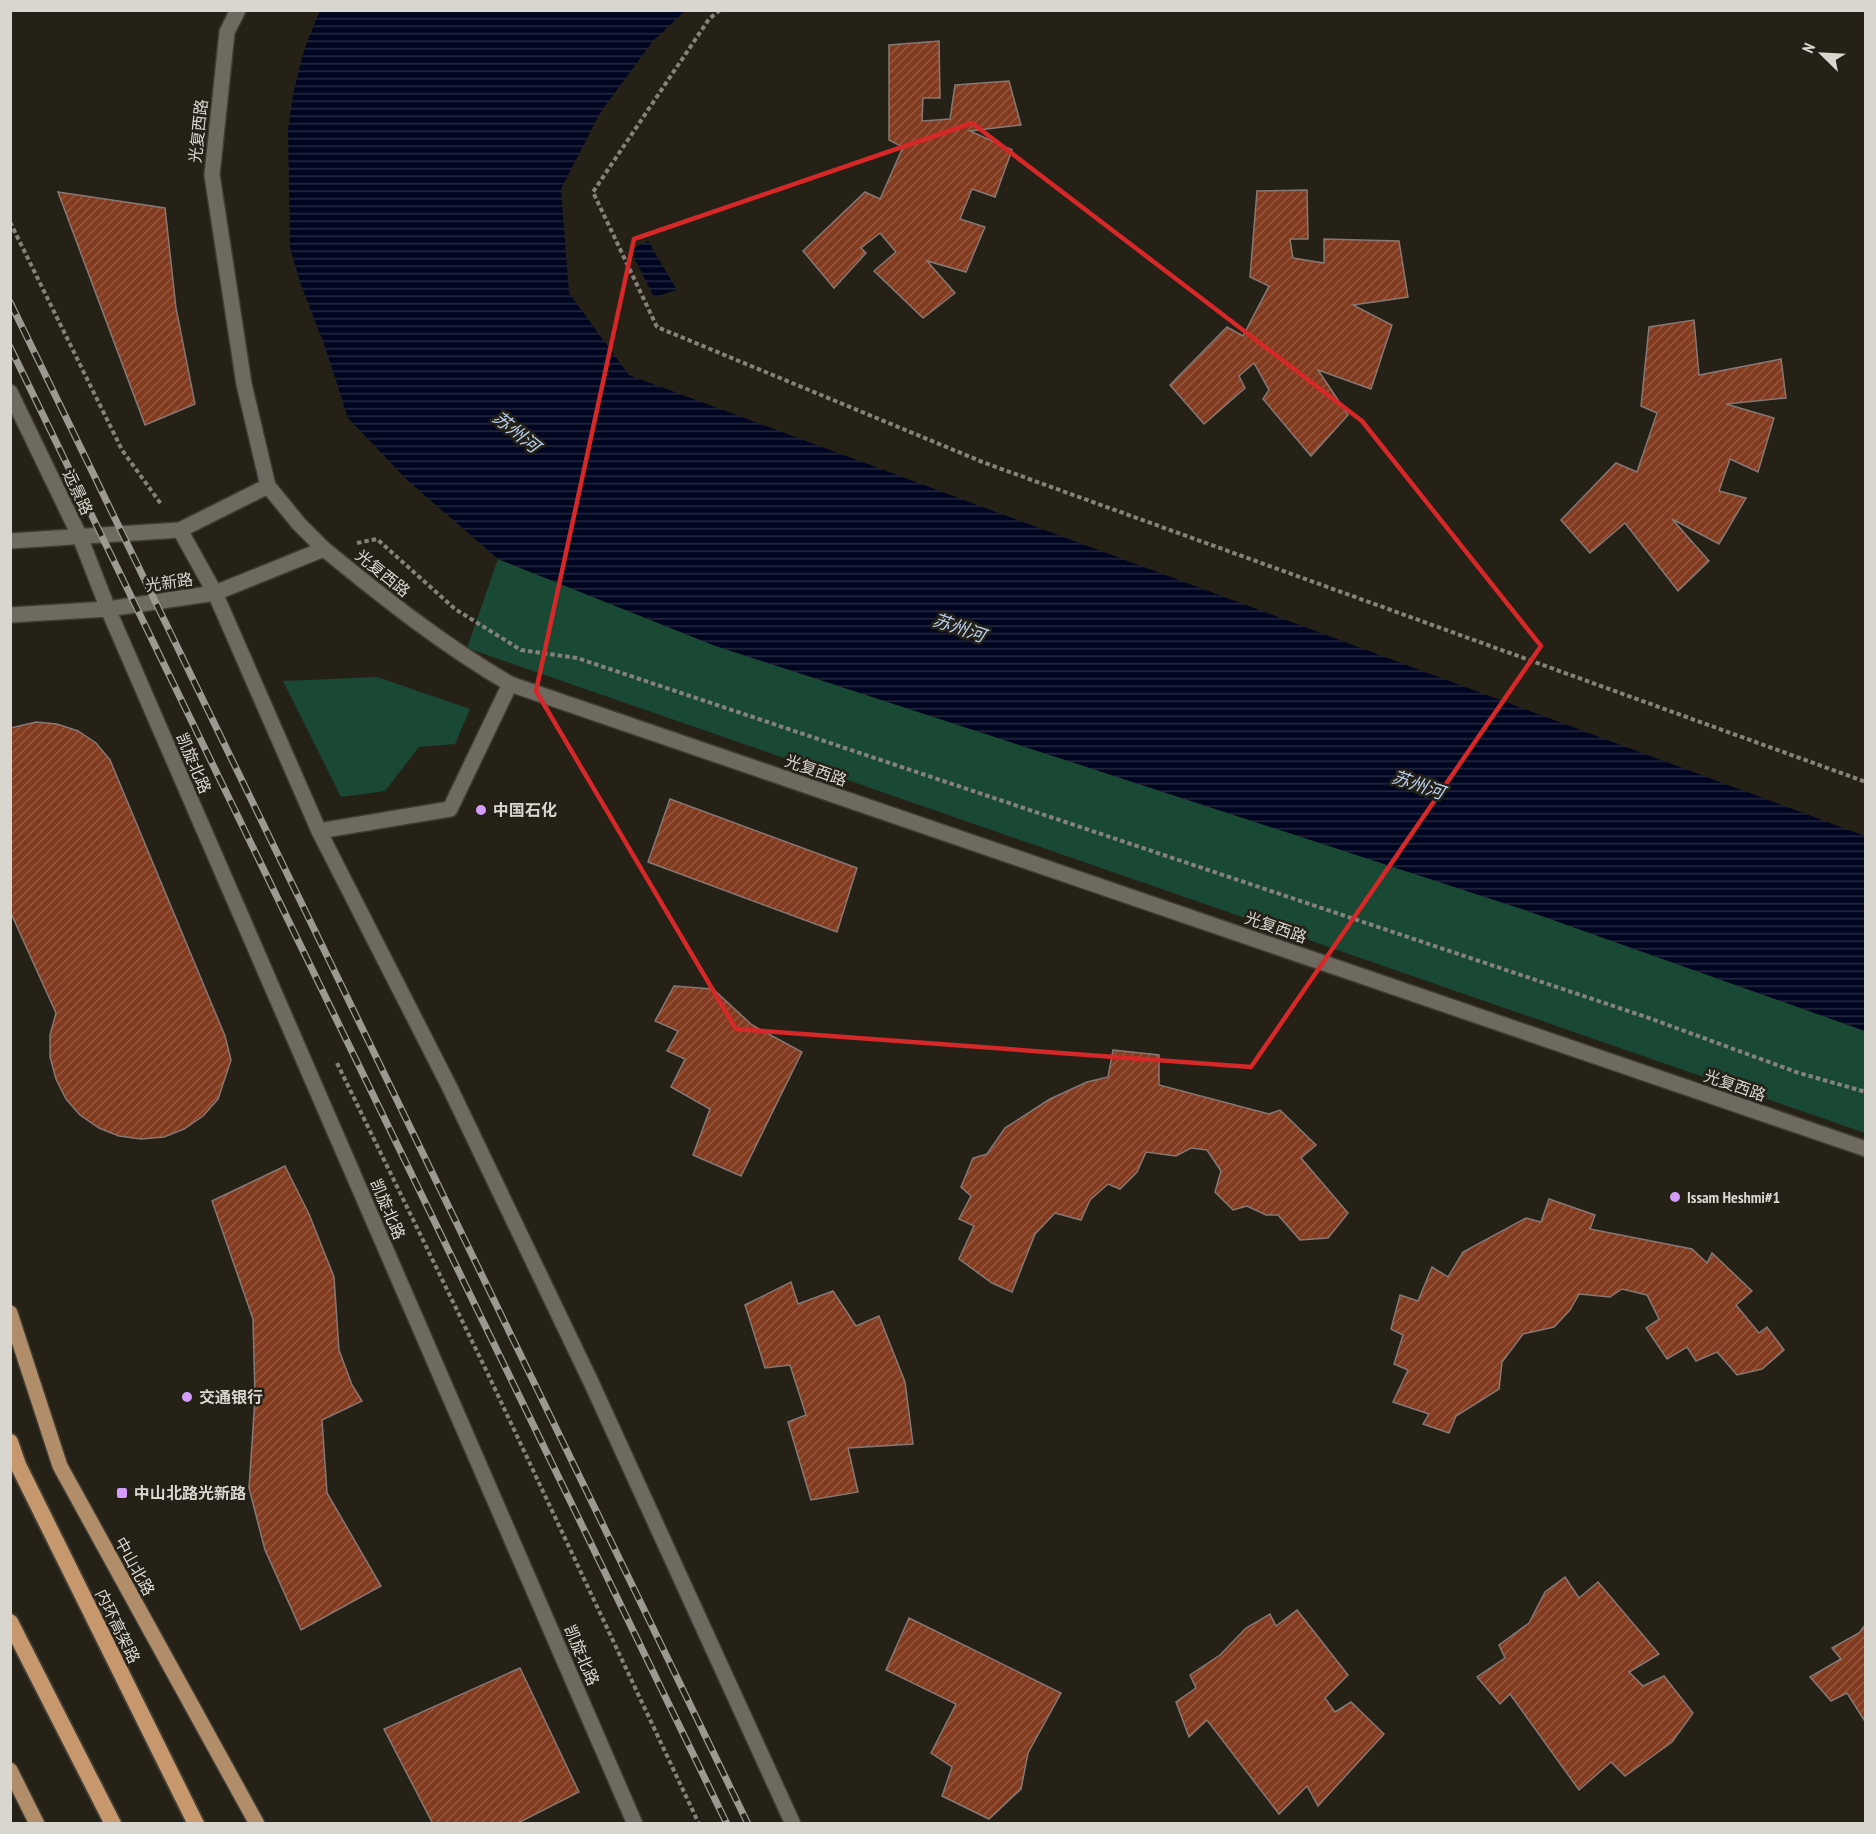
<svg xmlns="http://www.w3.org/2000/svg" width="1876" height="1834" viewBox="0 0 1876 1834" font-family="'PT Sans Narrow','Noto Sans SC',sans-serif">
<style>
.green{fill:#194935}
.water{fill:url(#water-rules)}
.building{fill:url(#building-hatch);stroke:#867874;stroke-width:1.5}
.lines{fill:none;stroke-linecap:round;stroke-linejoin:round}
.service-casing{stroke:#3f3c34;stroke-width:18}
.minor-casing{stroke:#3f3c34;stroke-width:18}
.secondary-casing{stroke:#3f3c34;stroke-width:18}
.primary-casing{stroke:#3f3c34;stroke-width:18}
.trunk-casing{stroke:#3f3c34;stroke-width:20}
.path{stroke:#86827a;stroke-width:4;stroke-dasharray:4.5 3;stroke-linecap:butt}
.service{stroke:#6f6a5f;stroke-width:15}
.minor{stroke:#6f6a5f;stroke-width:15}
.secondary{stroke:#6f6a5f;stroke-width:15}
.primary{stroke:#b18d6a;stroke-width:15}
.trunk{stroke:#c7986e;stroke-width:16}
.rail-casing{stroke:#9c9991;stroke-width:7}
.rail{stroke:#252117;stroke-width:4.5;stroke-dasharray:14;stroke-linecap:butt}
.marked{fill:none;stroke:#d62828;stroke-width:4.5;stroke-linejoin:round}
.poi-dot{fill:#d59cfb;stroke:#252117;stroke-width:2}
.labels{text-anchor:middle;stroke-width:5;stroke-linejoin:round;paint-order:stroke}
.street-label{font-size:16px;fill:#d9d6d0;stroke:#252117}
.poi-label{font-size:16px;font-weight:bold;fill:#d9d6d0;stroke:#252117;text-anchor:start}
.water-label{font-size:18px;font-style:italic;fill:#b4cef0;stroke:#252117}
</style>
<defs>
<pattern id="water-rules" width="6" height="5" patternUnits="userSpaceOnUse" patternTransform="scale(1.5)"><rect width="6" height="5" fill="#000620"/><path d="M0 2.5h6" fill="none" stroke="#252a3f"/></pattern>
<pattern id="building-hatch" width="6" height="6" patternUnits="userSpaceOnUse" patternTransform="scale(1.5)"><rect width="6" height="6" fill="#833b20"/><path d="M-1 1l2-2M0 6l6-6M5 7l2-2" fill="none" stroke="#94573f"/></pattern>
</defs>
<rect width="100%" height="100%" fill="#252117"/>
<g class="green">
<path d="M498,559l215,86 812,265 340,121v102l-1398,-485z"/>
<path d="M377,677l93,32 -15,35 -36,3 -34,44 -44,6 -58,-116z"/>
</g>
<g class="water">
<path d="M320,10l365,1 -32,30 -53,72 -39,76 8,104 60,82 1236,461v195l-340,-121 -812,-265 -215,-86 -91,-79 -59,-62 -24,-74 -23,-59 -11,-37 -2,-119 5,-35 11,-44z"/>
<path d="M648,241l29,49 -23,7 -24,-47z"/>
</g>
<g class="building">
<path d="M939,41l1,57h-17l-1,23 28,-2 5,-34 54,-4 12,44 -51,6 42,19 -17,47 -23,-8 -12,30 25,8 -19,45 -39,-11 28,32 -32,25 -49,-47 22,-19 -16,-19 -19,15 5,5 -32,35 -31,-37 62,-59 15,7 23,-52 -14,-7v-95z"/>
<path d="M1307,190l1,49h-18l3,19 31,5v-24l75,2 9,56 -55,8 39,20 -21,64 -53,-19 30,45 -37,41 -48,-57 6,-9 -15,-27 -15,13 6,12 -41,36 -34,-39 57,-58 16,9 26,-50 -19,-9 7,-86z"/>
<path d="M58,192l107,16 11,100 19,96 -50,21z"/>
<path d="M1694,320l5,55 82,-16 5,39 -60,6 48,14 -16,54 -28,-13 -11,32 27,7 -27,46 -47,-25 37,42 -31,30 -53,-68 -35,30 -29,-33 55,-57 21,9 20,-59 -16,-7 8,-79z"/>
<path d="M36,722l21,2 21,7 18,12 14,17 115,276 6,24 -13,39 -15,17 -19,13 -20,8 -23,2 -22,-3 -20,-8 -19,-13 -14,-16 -10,-20 -6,-22v-22l6,-22 -46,-102v-183z"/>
<path d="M670,799l187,69 -20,64 -189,-70z"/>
<path d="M674,986l39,3 39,36 50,27 -61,124 -48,-21 17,-46 -39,-22 14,-28 -18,-8 11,-20 -23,-10z"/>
<path d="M1113,1050l46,5v30l110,29 11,-4 36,35 -15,13 47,55 -20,25 -28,2 -22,-25h-12l-19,-9 -14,4 -18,-18 6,-21 -14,-21 -16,-2 -15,8 -30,-4 -9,20 -17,17 -12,-5 -18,16 -9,20 -26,-7 -20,21 -23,58 -20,-9 -33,-24 15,-33 -15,-7 12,-23 -10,-9 12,-29 14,-4 18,-26 45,-29 37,-17 21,-5z"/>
<path d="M285,1166l24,48 25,63 5,73 13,35 10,16 -40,19 5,73 54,93 -80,44 -36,-80 -16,-62 6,-90 -2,-79 -41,-118z"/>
<path d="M1549,1199l46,16 -5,14 102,20 15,14 5,-10 40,38 -16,14 23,28 8,-6 17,23 -22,19 -25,6 -20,-23 -21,9 -9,-14 -20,12 -21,-31 13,-9 -12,-24 -25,-6 -12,8 -31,-3 -9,16 -16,17 -31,7 -21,28 -3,27 -43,27 -7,17 -26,-9 6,-10 -36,-12 15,-32 -14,-6 9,-29 -12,-6 9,-34 18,6 14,-34 16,10 15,-25 63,-34 15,4z"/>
<path d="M791,1282l7,22 35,-13 23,35 23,-10 26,66 8,62 -65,4 10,44 -47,8 -23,-78 18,-7 -16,-50 -25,3 -20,-63z"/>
<path d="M1565,1577l14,21 19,-16 61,72 -30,18 14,14 21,-10 29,37 -21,29 -47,34 -14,-14 -32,28 -69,-96 -10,10 -23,-27 28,-19 -6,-13 30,-22 16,-31z"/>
<path d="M1297,1610l51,65 -23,23 10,14 16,-10 33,32 -66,72 -11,-20 -28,28 -72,-94 -18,17 -13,-35 20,-14 -6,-13 30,-20 26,-27 24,-14 6,12z"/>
<path d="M909,1618l152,75 -33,60 -7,36 -32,30 -47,-23 10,-29 -21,-14 25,-49 -70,-34z"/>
<path d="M1866,1624v99l-19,-30 -16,8 -21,-24 31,-18 -9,-11 27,-15z"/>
<path d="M520,1668l59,124 -63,32h-83l-49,-95z"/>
</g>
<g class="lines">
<defs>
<g id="service">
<path d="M180,530l35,63 104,238 130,255 142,296 202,442"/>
<path d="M319,831l131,-22 60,-125"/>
</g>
<g id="minor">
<path d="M10,392l70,145 28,72 527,1215"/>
<path d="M324,549c60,49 119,96 186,135l1356,465"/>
</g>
<g id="secondary">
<path d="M10,541l170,-11 88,-44"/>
<path d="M10,615l98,-6 107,-16 109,-44 -25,-25 -31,-38 -24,-102 -32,-209 15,-143 11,-22"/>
</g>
<g id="primary">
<path d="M10,1313l50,153 197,358"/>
<path d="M10,1770l27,54"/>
</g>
<g id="trunk">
<path d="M10,1442l8,23 178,359"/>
<path d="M10,1622l103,202"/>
</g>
</defs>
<use href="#service" class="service-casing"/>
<use href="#minor" class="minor-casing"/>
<use href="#secondary" class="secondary-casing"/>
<use href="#primary" class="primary-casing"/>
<use href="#trunk" class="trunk-casing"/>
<g class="path">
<path d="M720,10l-11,9 -116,173 64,135 328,136 881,319"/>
<path d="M10,222l112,228 39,54"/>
<path d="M357,543l20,-4 78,70 66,41 56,8 1072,360 150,55 67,19"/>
<path d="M337,1063l150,309 212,452"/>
</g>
<use href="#service" class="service"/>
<use href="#minor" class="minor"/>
<use href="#secondary" class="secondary"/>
<use href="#primary" class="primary"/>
<use href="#trunk" class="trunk"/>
<defs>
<g id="rail">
<path d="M10,302l738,1522"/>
<path d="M10,347l717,1477"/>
</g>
</defs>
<use href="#rail" class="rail-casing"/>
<use href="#rail" class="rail"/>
</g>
<path class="marked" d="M972,123l390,298 179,225 -290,421 -515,-38 -200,-338 98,-452z"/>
<g class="poi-dot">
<circle cx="481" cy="810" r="6"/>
<circle cx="1675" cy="1197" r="6"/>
<circle cx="187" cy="1397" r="6"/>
<rect x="116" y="1487" width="12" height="12" rx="3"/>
</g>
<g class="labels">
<g class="street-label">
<text transform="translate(198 131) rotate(-84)" y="6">光复西路</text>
<text transform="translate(78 492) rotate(65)" y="6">远景路</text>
<text transform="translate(383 573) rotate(39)" y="6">光复西路</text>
<text transform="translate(169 582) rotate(-8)" y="6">光新路</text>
<text transform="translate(194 763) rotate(67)" y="6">凯旋北路</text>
<text transform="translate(816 770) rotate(19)" y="6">光复西路</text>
<text transform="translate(1276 927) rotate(19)" y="6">光复西路</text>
<text transform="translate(1735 1085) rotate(19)" y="6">光复西路</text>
<text transform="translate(388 1209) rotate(67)" y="6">凯旋北路</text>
<text transform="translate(135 1566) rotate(61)" y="6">中山北路</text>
<text transform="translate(118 1626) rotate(64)" y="6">内环高架路</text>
<text transform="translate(582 1655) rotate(67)" y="6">凯旋北路</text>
</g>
<g class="poi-label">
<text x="493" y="816">中国石化</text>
<text x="1687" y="1203">Issam Heshmi#1</text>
<text x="199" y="1403">交通银行</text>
<text x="134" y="1499">中山北路光新路</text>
</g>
<g class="water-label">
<text transform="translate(516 432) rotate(39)" y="6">苏州河</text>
<text transform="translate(959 628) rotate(19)" y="6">苏州河</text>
<text transform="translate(1418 785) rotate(19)" y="6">苏州河</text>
</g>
</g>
<rect width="1876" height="1834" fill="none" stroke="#d9d6d0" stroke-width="24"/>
<g transform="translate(1822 54) rotate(294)" stroke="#252117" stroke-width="4.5" paint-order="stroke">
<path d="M0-4.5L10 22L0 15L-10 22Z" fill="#d9d6d0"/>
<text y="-9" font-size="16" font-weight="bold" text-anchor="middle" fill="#d9d6d0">N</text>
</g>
</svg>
